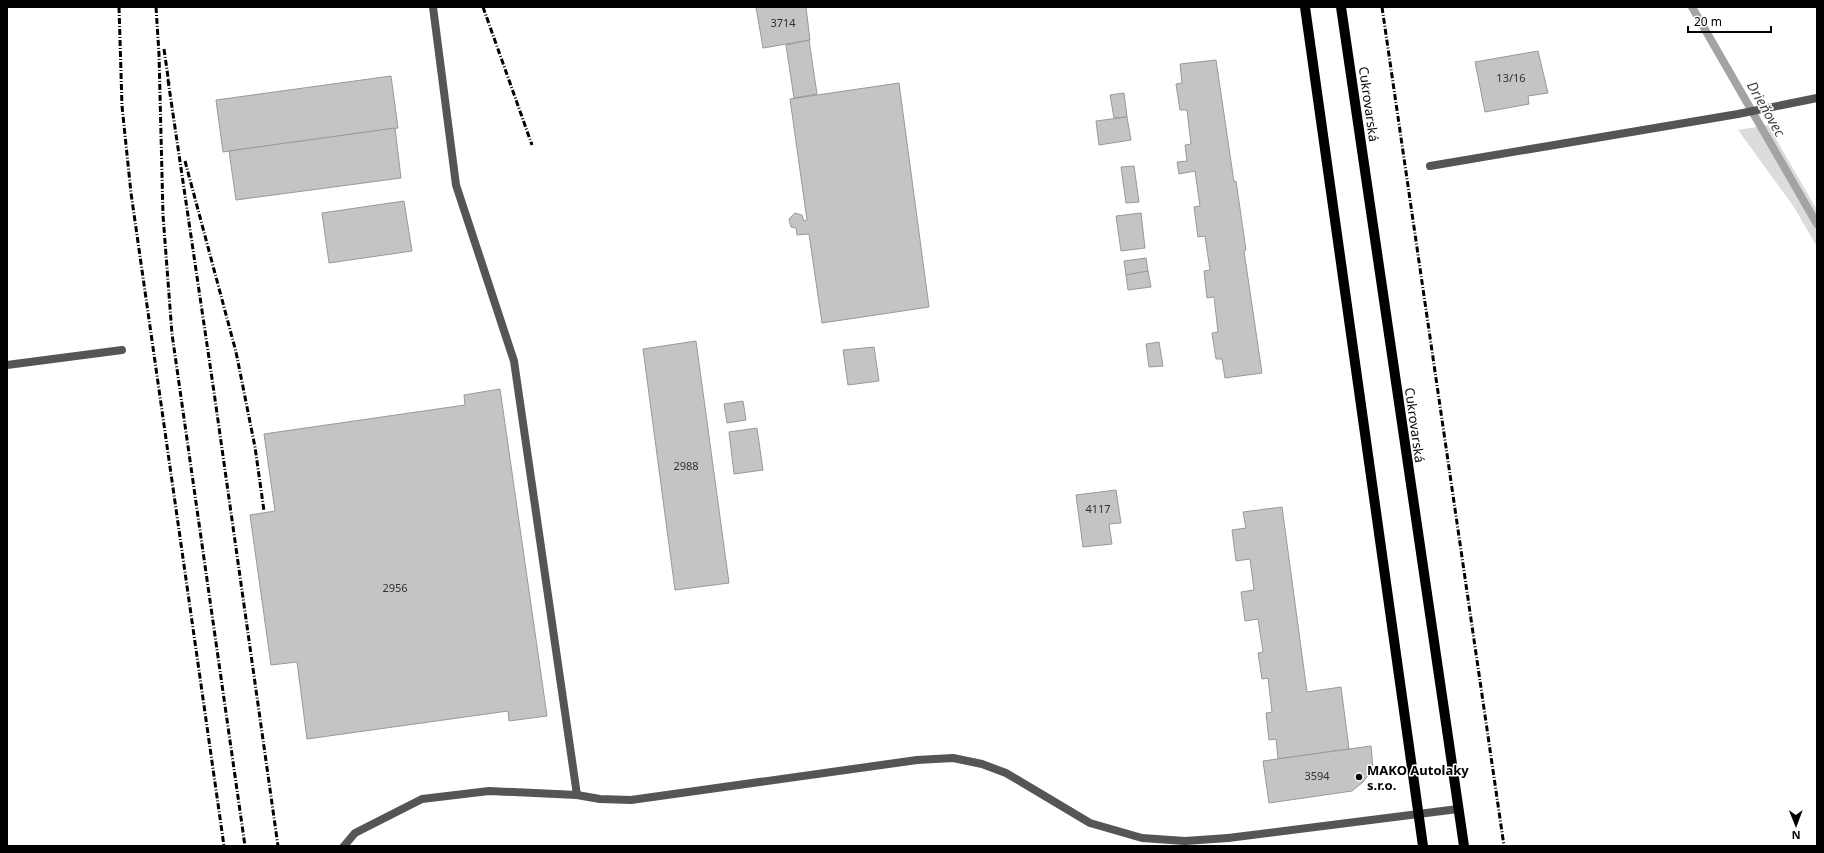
<svg xmlns="http://www.w3.org/2000/svg" width="1824" height="853" viewBox="0 0 1824 853" font-family="'Noto Sans',sans-serif">
<style>
.green{fill:#dcdcdc}
.lines{fill:none;stroke-linecap:round;stroke-linejoin:round}
.stream{stroke:#a3a3a3;stroke-width:8}
.building{fill:#c4c4c4;stroke:#999}
.lane{stroke:#555;stroke-width:8}
.street{stroke:#555;stroke-width:8}
.primary{stroke:#000;stroke-width:10}
.rail{stroke:#000;stroke-width:3;stroke-dasharray:6 2 1 2;stroke-linecap:butt}
.poi-dot{fill:#000;stroke:#fff;stroke-width:1.5}
.labels{text-anchor:middle;stroke-width:3;stroke-linejoin:round;paint-order:stroke}
.number-label{font-size:11px;fill:#313131}
.street-label{font-size:13px;fill:#000;stroke:#fff}
.poi-label{font-size:13px;font-weight:bold;fill:#000;stroke:#fff;text-anchor:start}
.water-label{font-size:14px;font-style:italic;fill:#444;stroke:#fff}
</style>
<rect width="100%" height="100%" fill="#fff"/>
<path class="green" d="M1768,125l49,85v37l-23,-40 -56,-77z"/>
<g class="lines">
<path class="stream" d="M1692,7l125,217"/>
</g>
<g class="building">
<path d="M756,7h50l4,33 -47,8z"/>
<path d="M809,40l8,54 -23,4 -8,-53z"/>
<path d="M1538,51l10,42 -20,3 1,8 -44,8 -10,-50z"/>
<path d="M1216,60l18,122 2,-1 10,69 -2,1 18,122 -37,5 -3,-19h-6l-4,-26 6,-1 -4,-35 -7,1 -3,-27 6,-1 -5,-34 -7,1 -4,-30 6,-1 -5,-35 -16,3 -2,-12 10,-1 -2,-16 6,-1 -4,-34h-7l-4,-26 6,-1 -2,-19z"/>
<path d="M391,76l7,52 -175,24 -7,-52z"/>
<path d="M899,83l30,224 -107,16 -13,-89 -12,1 -1,-7 -5,-1 -2,-8 6,-6 7,2 2,6 3,-1 -17,-121z"/>
<path d="M1124,93l3,24 -13,1 -4,-23z"/>
<path d="M1127,117l4,23 -32,5 -3,-24z"/>
<path d="M395,128l6,50 -165,22 -7,-49z"/>
<path d="M1134,166l5,36 -13,1 -5,-36z"/>
<path d="M404,201l8,50 -83,12 -7,-50z"/>
<path d="M1141,213l4,35 -24,3 -5,-35z"/>
<path d="M1146,258l2,13 -22,4 -2,-14z"/>
<path d="M1148,271l3,16 -23,3 -2,-15z"/>
<path d="M696,341l33,242 -54,7 -32,-241z"/>
<path d="M1159,342l4,24 -14,1 -3,-23z"/>
<path d="M874,347l5,34 -31,4 -5,-35z"/>
<path d="M500,389l47,327 -38,5 -1,-10 -201,28 -10,-77 -26,3 -21,-150 25,-4 -11,-77 201,-29 -1,-10z"/>
<path d="M743,401l3,19 -19,3 -3,-19z"/>
<path d="M757,428l6,42 -29,4 -5,-42z"/>
<path d="M1116,490l5,33 -12,1 3,20 -29,3 -7,-52z"/>
<path d="M1282,507l25,185 34,-5 8,62 -71,10 -2,-20 -7,1 -3,-27 6,-1 -4,-34 -6,1 -4,-26 5,-1 -5,-33 -13,2 -4,-29 13,-2 -4,-31 -14,2 -4,-31 14,-2 -3,-16z"/>
<path d="M1371,746l2,23 -10,13 -11,9 -83,12 -6,-42z"/>
</g>
<g class="lines">
<g class="lane">
<path d="M433,7l23,178 58,176 63,434 23,4 31,1 286,-40 36,-2 29,6 24,9 84,50 52,15 43,3 43,-3"/>
<path d="M1430,166l308,-52 79,-16"/>
<path d="M7,365l115,-15"/>
<path d="M344,846l11,-13 67,-34 67,-8 88,4"/>
</g>
<path class="street" d="M1228,838l230,-29"/>
<g class="primary">
<path d="M1305,7l118,839"/>
<path d="M1341,7l123,839"/>
</g>
<g class="rail">
<path d="M119,7l3,99 9,87 93,653"/>
<path d="M156,7l3,47 4,161 9,119 73,512"/>
<path d="M483,7l49,138"/>
<path d="M1382,7l122,839"/>
<path d="M164,49l5,35"/>
<path d="M168,80l46,312 64,454"/>
<path d="M185,161l51,191 19,95 9,64"/>
</g>
</g>
<circle class="poi-dot" cx="1359" cy="777" r="4"/>
<g class="labels">
<g class="number-label">
<text x="783" y="27">3714</text>
<text x="1511" y="82">13/16</text>
<text x="686" y="470">2988</text>
<text x="1098" y="513">4117</text>
<text x="395" y="592">2956</text>
<text x="1317" y="780">3594</text>
</g>
<g class="street-label">
<text transform="translate(1369 104) rotate(82)" y="5">Cukrovarská</text>
<text transform="translate(1415 425) rotate(82)" y="5">Cukrovarská</text>
</g>
<g class="poi-label">
<text x="1367" y="775">MAKO Autolaky<tspan x="1367" dy="15">s.r.o.</tspan></text>
</g>
<g class="water-label">
<text transform="translate(1766 109) rotate(60)" y="5">Drieňovec</text>
</g>
</g>
<rect width="1824" height="853" fill="none" stroke="#000000" stroke-width="16"/>
<g transform="translate(1796 825) rotate(179)" stroke="#ffffff" stroke-width="3" paint-order="stroke">
<path d="M0-3L7 15L0 10L-7 15Z" fill="#000000"/>
<text y="-6" font-size="11" font-weight="bold" text-anchor="middle" fill="#000000">N</text>
</g>
<path d="M1688 26v6h83v-6" fill="none" stroke="#000000" stroke-width="2"/>
<text x="1694" y="26" font-size="12" fill="#000000" stroke="#ffffff" stroke-width="3" paint-order="stroke">20 m</text>
</svg>
